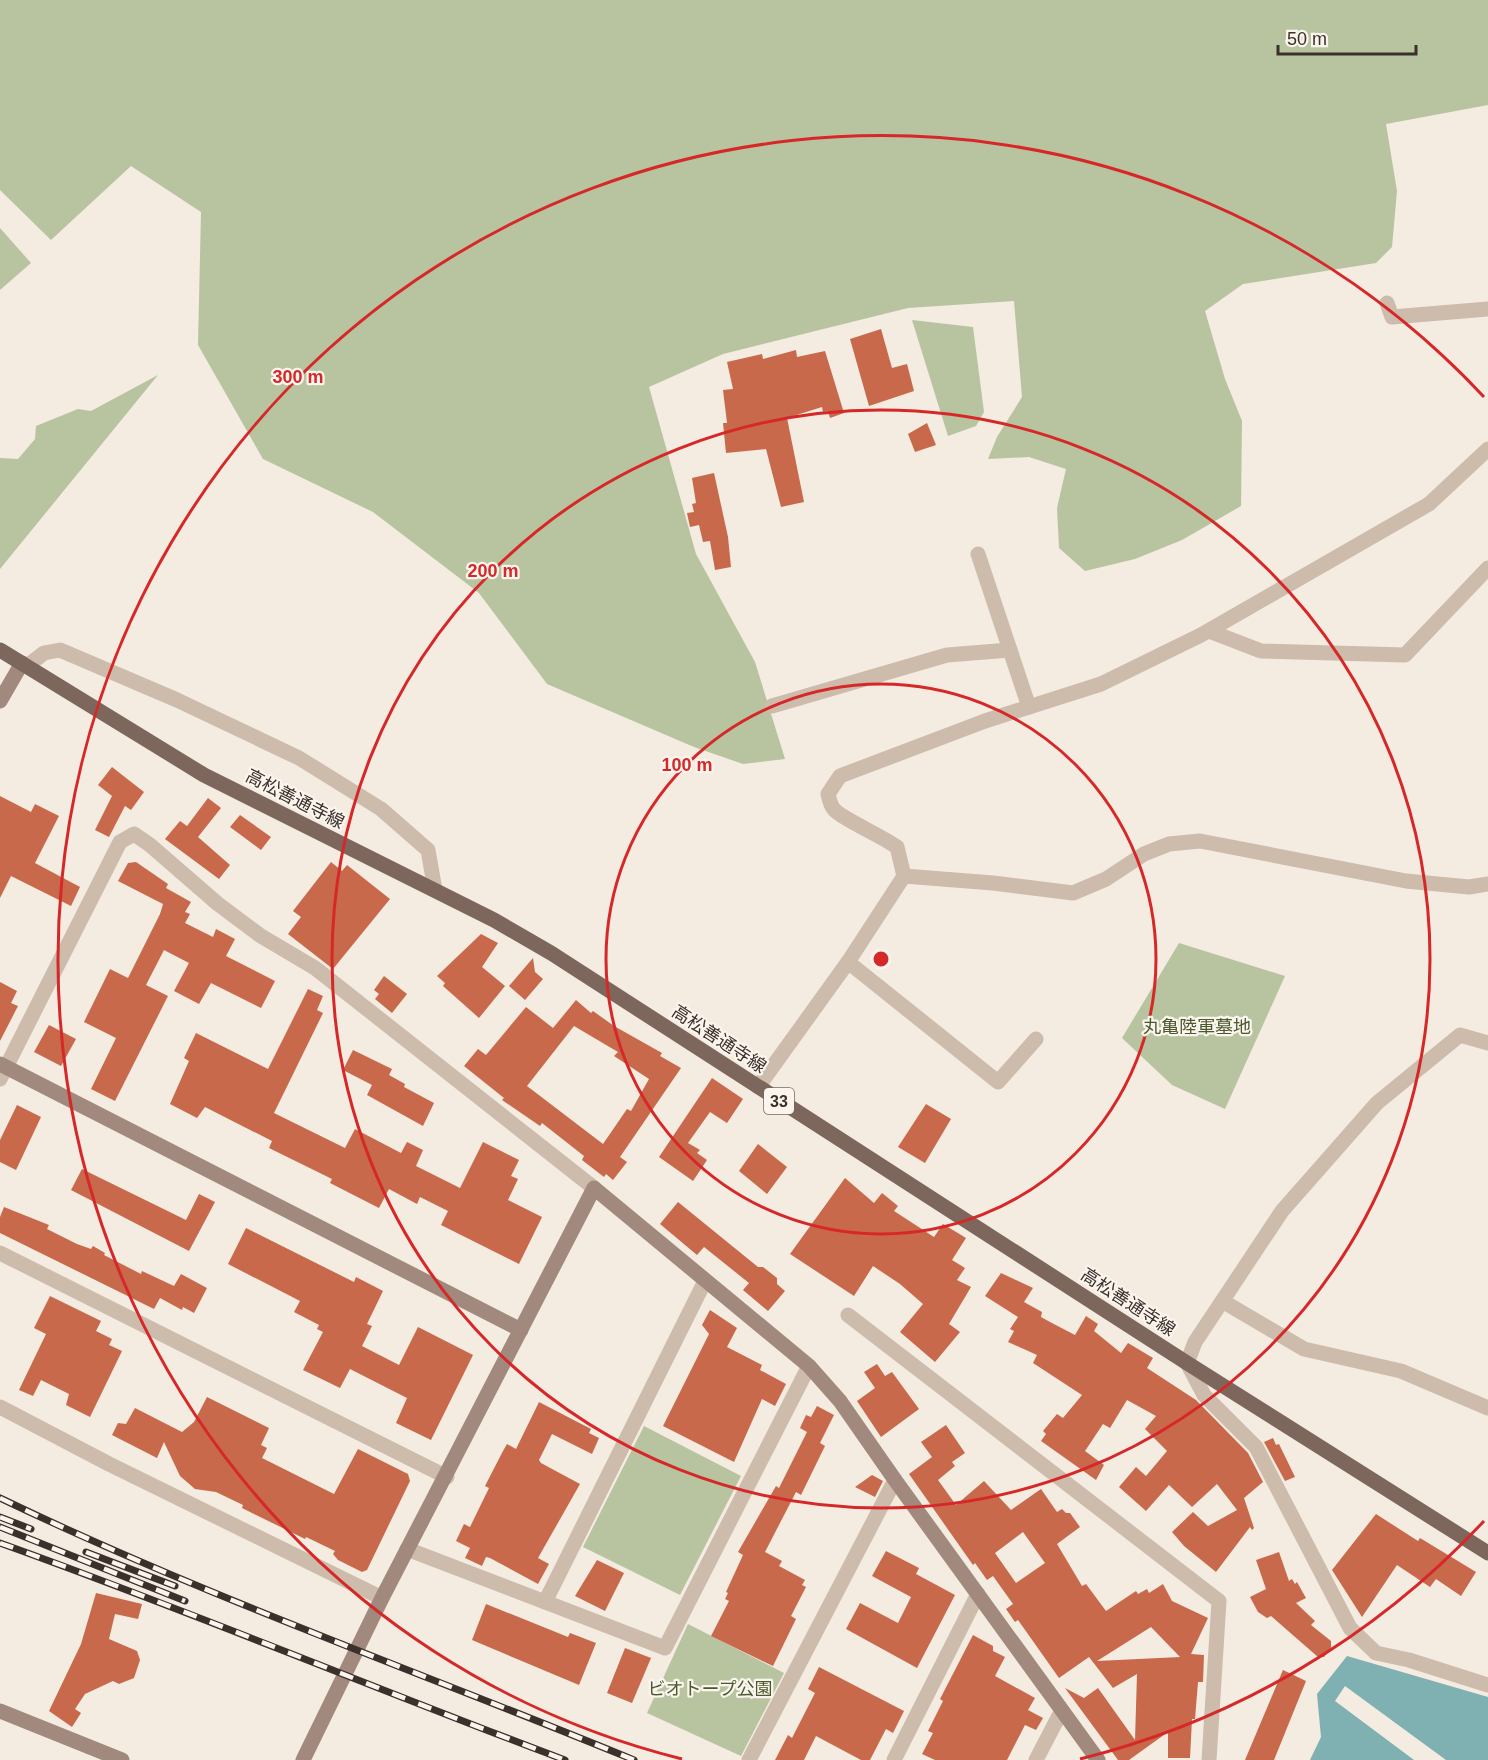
<svg xmlns="http://www.w3.org/2000/svg" width="1488" height="1760" viewBox="0 0 1488 1760" font-family="Helvetica,'Noto Sans JP',sans-serif">
<style>
.green{fill:#b8c4a0}
.water{fill:#7fb0b2}
.building{fill:#c8694b;fill-rule:evenodd}
.lines{fill:none;stroke-linecap:round;stroke-linejoin:round}
.street{stroke:#cdbbac;stroke-width:15}
.secondary{stroke:#a18a7d;stroke-width:15}
.primary{stroke:#7d675c;stroke-width:15}
.rail-casing{stroke:#3b302b;stroke-width:7}
.rail{stroke:#fbf5ee;stroke-width:4.5;stroke-dasharray:14;stroke-linecap:butt}
.ring{fill:none;stroke:#d62828;stroke-width:3}
.labels{text-anchor:middle;stroke-width:4.5;stroke-linejoin:round;paint-order:stroke}
.shield{fill:#fbf5ee;stroke:#756b66;stroke-width:1.5}
.shield-label{font-size:16px;font-weight:bold;fill:#3b302b}
.street-label{font-size:18px;fill:#3b302b;stroke:#fbf5ee}
.park-label{font-size:18px;fill:#4a5a2e;stroke:#fbf5ee}
.centre{fill:#d62828;stroke:#fbf5ee;stroke-width:3}
.ring-label{font-size:18px;text-anchor:middle;font-weight:bold;fill:#d62828;stroke:#fbf5ee;stroke-width:4.5;stroke-linejoin:round;paint-order:stroke}
</style>
<rect width="100%" height="100%" fill="#f4ebe1"/>
<g class="green">
<path d="M0,0h1488v105l-102,19 11,67 -5,56 -16,16 -133,21 -38,27 20,68 17,42 -1,85 -59,34 -47,19 -50,12 -26,-23 -2,-40 9,-39 -37,-12 -41,2 9,-22 25,-40 -8,-96 -106,7 -185,46 -74,33 47,167 59,108 30,97 -42,5 -49,-17 -147,-63 -68,-91 -106,-81 -110,-53 -65,-114 3,-133 -70,-46 -80,74 -51,-50z"/>
<path d="M0,228l31,35 -31,27z"/>
<path d="M912,320l61,7 11,85 -8,14 -28,10z"/>
<path d="M158,375l-158,194v-111l18,1 17,-20 1,-13 42,-17 13,2z"/>
<path d="M1179,943l106,33 -60,133 -53,-24 -50,-47z"/>
<path d="M644,1426l97,50 -61,119 -97,-48z"/>
<path d="M688,1624l96,49 -43,83 -94,-43z"/>
</g>
<path class="water" d="M1347,1656l141,41v63h-42l-101,-74 -10,15 79,59h-104l11,-23 -4,-43z"/>
<g class="building">
<path d="M881,329l11,39 15,-4 7,27 -45,15 -19,-67z"/>
<path d="M796,350l1,7 28,-6 19,62 -14,5 -2,-7 -5,1 -1,-5 -35,11 17,84 -23,5 -15,-58 -40,4 -3,-30h4l-4,-33 10,-1 -6,-27 35,-8 1,5z"/>
<path d="M927,423l9,22 -21,7 -7,-18z"/>
<path d="M714,473l14,64 3,30 -16,3 -5,-29 -7,1 -4,-17 -9,2 -3,-14 7,-1 -2,-8 4,-1 -4,-25z"/>
<path d="M112,767l32,25 -13,18 -6,-4 -16,31 -14,-7 17,-34 -14,-11z"/>
<path d="M0,796l31,16 4,-8 24,12 -24,47 45,24 -9,19 -60,-30 -11,22z"/>
<path d="M208,798l13,10 -23,29 32,28 -11,14 -54,-40 15,-18 7,5z"/>
<path d="M240,815l31,22 -10,13 -31,-23z"/>
<path d="M136,862l32,22 -2,4 25,14 -6,10 5,2 -5,9 28,14 3,-8 19,10 -9,17 49,25 -14,27 -50,-25 -12,21 -25,-13 15,-28 -25,-13 -18,35 22,11 -53,105 -24,-12 25,-51 -32,-16 26,-53 18,9 32,-64 3,-10 -45,-23 10,-18z"/>
<path d="M331,862l11,9 5,-6 43,34 -57,70 -45,-35 13,-17 -8,-6z"/>
<path d="M481,934l17,9 -16,24 23,19 -26,32 -36,-32 2,-3 -8,-7z"/>
<path d="M533,958l2,14 8,7 -18,21 -16,-14z"/>
<path d="M384,976l23,18 -15,19 -17,-14 4,-5 -5,-4z"/>
<path d="M0,982l17,9 -6,12 7,3 -18,35z"/>
<path d="M308,989l15,7 -6,14 6,3 -49,100 71,35 10,-19 46,24 6,-11 16,8 -7,16 44,22 23,-46 36,18 -8,16 7,3 -10,21 34,17 -23,47 -78,-39 7,-14 -28,-14 -3,7 -28,-15 -10,19 -49,-25 2,-4 -63,-31 3,-7 -67,-34 -8,11 -27,-14 19,-43 -5,-3 12,-25 72,36z"/>
<path d="M576,1000l15,13 2,-2 21,15 48,27 -2,3 21,12 -61,89 7,5 -14,18 -7,-6 -2,3 -22,-17 2,-4 -42,-33 -2,3 -38,-26 2,-2 -40,-32 14,-17 8,6 40,-48 27,21zM574,1026l44,26 -4,4 35,23 -18,32 -4,-2 -24,35 -76,-58z"/>
<path d="M49,1025l27,14 -15,27 -27,-14z"/>
<path d="M353,1050l39,19 -3,6 16,9 -1,3 30,16 -11,23 -56,-31 5,-10 -29,-15z"/>
<path d="M712,1078l31,21 -16,24 -17,-11 -22,31 12,7 -3,3 10,7 -14,21 -34,-24z"/>
<path d="M926,1104l25,15 -26,44 -27,-16z"/>
<path d="M17,1105l24,12 -25,53 -16,-8v-22z"/>
<path d="M758,1144l29,23 -20,27 -28,-23z"/>
<path d="M82,1169l104,51 13,-26 16,8 -26,49 -118,-61z"/>
<path d="M845,1178l29,25 8,-10 16,13 -4,5 40,26 9,-13 23,14 -14,22 13,8 -8,12 14,7 -22,37 11,8 -25,30 -35,-30 23,-28 -23,-20 -27,-18 -19,30 -64,-42z"/>
<path d="M678,1202l80,65h5l14,11v6l8,7 -17,20 -25,-21 6,-7 -45,-36 -7,8 -37,-31z"/>
<path d="M4,1207l45,18 -2,4 30,15 14,5 2,-3 12,7 -1,2 37,19 1,-3 32,15 7,-12 26,14 -13,25 -11,-6 -1,3 -22,-12 -6,11 -154,-76v-16z"/>
<path d="M246,1228l108,54 2,-5 27,14 -16,33 5,2 -10,20 37,19 19,-38 55,28 -42,85 -35,-17 11,-25 -57,-29 -10,19 -37,-18 20,-38 -6,-3 2,-4 -25,-13 6,-11 -72,-37z"/>
<path d="M1001,1273l32,15 -9,14 18,10 -1,5 9,5 25,13 11,-19 12,8 -4,7 27,22 7,-10 25,15 -6,10 49,32 52,53 15,29 -19,16 10,30 -2,2 -2,-3 -34,45 -32,-26 -12,-14 21,-20 15,14 29,-16 -20,-26 -25,23 -23,-22 -23,26 -27,-24 17,-20 10,9 21,-25 -22,-22 11,-13 -29,-16 -17,28 -7,-4 -18,27 19,14 -8,15 -55,-39 5,-7 -3,-3 14,-17 6,4 19,-23 -49,-32 4,-8 -29,-13 6,-11 -4,-2 8,-12 -33,-21z"/>
<path d="M50,1296l51,25 -5,10 16,8 -3,6 13,6 -32,66 -24,-12 3,-11 -28,-14 -8,16 -14,-6 27,-56 -12,-6z"/>
<path d="M710,1310l27,18 -10,19 35,18 -2,5 26,14 -11,22 -13,-7 -28,63 -71,-36 46,-92 -7,-9z"/>
<path d="M877,1364l8,12 7,-4 27,37 -38,28 -24,-36 18,-13 -11,-16z"/>
<path d="M207,1397l62,31 -8,17 6,3 -5,10 72,36 24,-45 50,25 2,7 -43,89 -5,2 -24,-12 -5,-6 2,-3 -29,-14 -1,2 -63,-31 1,-3 -27,-13 -21,-3 -15,-13 -16,-34 -7,16 -45,-23 6,-12 8,1 9,-16 47,24 12,-10z"/>
<path d="M539,1402l52,27 -2,4 10,5 -7,16 -40,-20 -13,26 2,3 39,21 -42,74 11,6 -11,20 -48,-26 -4,-1 -4,9 -17,-8 5,-10 -14,-7 8,-17 6,3 19,-39 -4,-2 18,-35 4,-7 9,5z"/>
<path d="M817,1406l17,9 -14,28 5,3 -24,49 -5,-3 -31,60 17,9 -3,5 26,14 -3,5 4,2 -15,29 5,3 -23,47 -62,-30 18,-35 -4,-2 3,-6 -2,-1 17,-37 -5,-3 38,-66 3,2 28,-56 -7,-4 6,-13 5,2z"/>
<path d="M946,1425l19,28 -13,9 3,4 -17,14 18,25 28,-24 27,29 30,-21 16,23 5,-3 4,4h4l10,14 -23,17 25,42 4,-2 20,27 30,-20 2,3 9,-5 2,4 14,-9 9,17 36,17 -17,36 13,1 -1,27h-5l-3,37h-3l-2,39h-22v-26l-39,28h-11l-53,-72 19,10 14,-10 37,52 2,-66 -24,14 -24,-31 -30,21 -41,-58 -3,2 -9,-13 7,-5 -20,-28 -6,4 -12,-17 -2,2 -64,-91 23,-17 -11,-15zM1023,1532l22,31 -29,20 -21,-30zM1151,1627l29,30 -83,4z"/>
<path d="M1273,1438l3,7 3,-1 16,33 -10,4 -21,-39z"/>
<path d="M872,1475l11,6 -8,16 -20,-10z"/>
<path d="M1376,1514l42,27 2,-3 56,34 -15,24 -25,-17 -6,8 -33,-22 -35,52 -30,-47z"/>
<path d="M886,1551l33,17 -3,6 39,21 -38,73 -71,-39 14,-26 38,20 13,-26 -39,-21z"/>
<path d="M1279,1552l10,29 3,-2 3,5 2,-2 9,16 -10,5 19,18 -4,4 20,16v7l-7,9h-6l-47,-41 -4,2 -9,-6 -8,-15 16,-8 -10,-29z"/>
<path d="M597,1560l27,13 -19,38 -30,-15z"/>
<path d="M96,1593l46,11 -4,15 -23,-5 -6,25 28,12 3,9 -6,18 -15,6 -6,-3 -28,13 -10,15 6,4 -9,14 -23,-16 32,-67z"/>
<path d="M486,1604l82,33 2,-4 26,10 -17,42 -107,-45z"/>
<path d="M973,1635l20,11v5l12,6 -10,19 40,22 -7,12 15,8 -7,12 -11,-5 -18,35h-72l-13,-6 11,-21 -5,-2 15,-30 -3,-2z"/>
<path d="M625,1648l26,10 -19,45 -25,-10z"/>
<path d="M819,1667l85,44 -11,22 -7,-4 -16,31h-9l-45,-24 -12,24h-29l13,-25 4,3 23,-45 -7,-4z"/>
<path d="M1283,1670l23,11 -32,79h-29z"/>
</g>
<g class="lines">
<g class="street">
<path d="M1387,303l5,14 96,-8"/>
<path d="M978,554l51,153"/>
<path d="M1209,631l52,20 144,4 83,-87"/>
<path d="M27,666l17,-13 16,-3 117,50 122,58 82,51 47,41 7,40"/>
<path d="M772,706l175,-51 63,-5"/>
<path d="M904,876l89,7 80,10 33,-14 38,-25 25,-10 31,-3 206,40 63,6 19,-3"/>
<path d="M848,962l150,120 38,-43"/>
<path d="M1488,1043l-28,-8 -83,68 -95,108 -87,131 -8,21 17,32 52,52 94,181 26,25 33,7 79,25"/>
<path d="M0,1079l120,-237 14,-8 16,11 68,59 43,32 54,32 279,220"/>
<path d="M758,1087l90,-125 56,-86 -7,-29c-13,-10 -59,-30 -64,-39 -3,-4 -4,-10 -5,-14l12,-18 145,-55 116,-37 100,-49 228,-131 59,-55"/>
<path d="M0,1253l447,224"/>
<path d="M1224,1302l80,47 97,22 87,37"/>
<path d="M848,1315l371,286 -10,159"/>
<path d="M0,1407l109,57 273,134"/>
<path d="M407,1549l258,99 144,-282"/>
<path d="M545,1602l160,-321"/>
<path d="M749,1760l146,-280"/>
<path d="M894,1760l84,-166"/>
<path d="M1036,1760l25,-48"/>
</g>
<g class="secondary">
<path d="M0,701l22,-38"/>
<path d="M0,1064l521,266"/>
<path d="M0,1711l122,49"/>
<path d="M303,1760l79,-162 212,-410 215,178 31,35 55,79 203,280"/>
</g>
<path class="primary" d="M0,650l204,125 290,145 57,33 636,410 301,190"/>
<defs>
<g id="rail">
<path d="M0,1498c206,99 423,175 634,262"/>
<path d="M0,1517l31,12"/>
<path d="M0,1527l185,74"/>
<path d="M0,1543c190,68 376,146 565,217"/>
<path d="M86,1552l89,34"/>
</g>
</defs>
<use href="#rail" class="rail-casing"/>
<use href="#rail" class="rail"/>
</g>
<g class="ring">
<circle cx="881" cy="959" r="275"/>
<circle cx="881" cy="959" r="549"/>
<path d="M1484 1521A824 824 0 0 1 1080 1759M682 1759A824 824 0 1 1 1484 397"/>
</g>
<g class="labels">
<rect class="shield" x="764" y="1088" width="30" height="26" rx="4.5"/>
<g class="shield-label">
<text x="779" y="1107">33</text>
</g>
<g class="street-label">
<text transform="translate(295 799) rotate(27)" y="6">高松善通寺線</text>
<text transform="translate(719 1039) rotate(33)" y="6">高松善通寺線</text>
<text transform="translate(1128 1302) rotate(33)" y="6">高松善通寺線</text>
</g>
<g class="park-label">
<text x="1197" y="1033">丸亀陸軍墓地</text>
<text x="710" y="1695">ビオトープ公園</text>
</g>
</g>
<circle cx="881" cy="959" r="9" class="centre"/>
<g class="ring-label">
<text x="298" y="383">300 m</text>
<text x="493" y="577">200 m</text>
<text x="687" y="771">100 m</text>
</g>
<path d="M1278 45v9h138v-9" fill="none" stroke="#3b302b" stroke-width="3"/>
<text x="1287" y="45" font-size="18" fill="#3b302b" stroke="#fbf5ee" stroke-width="4.5" paint-order="stroke">50 m</text>
</svg>
